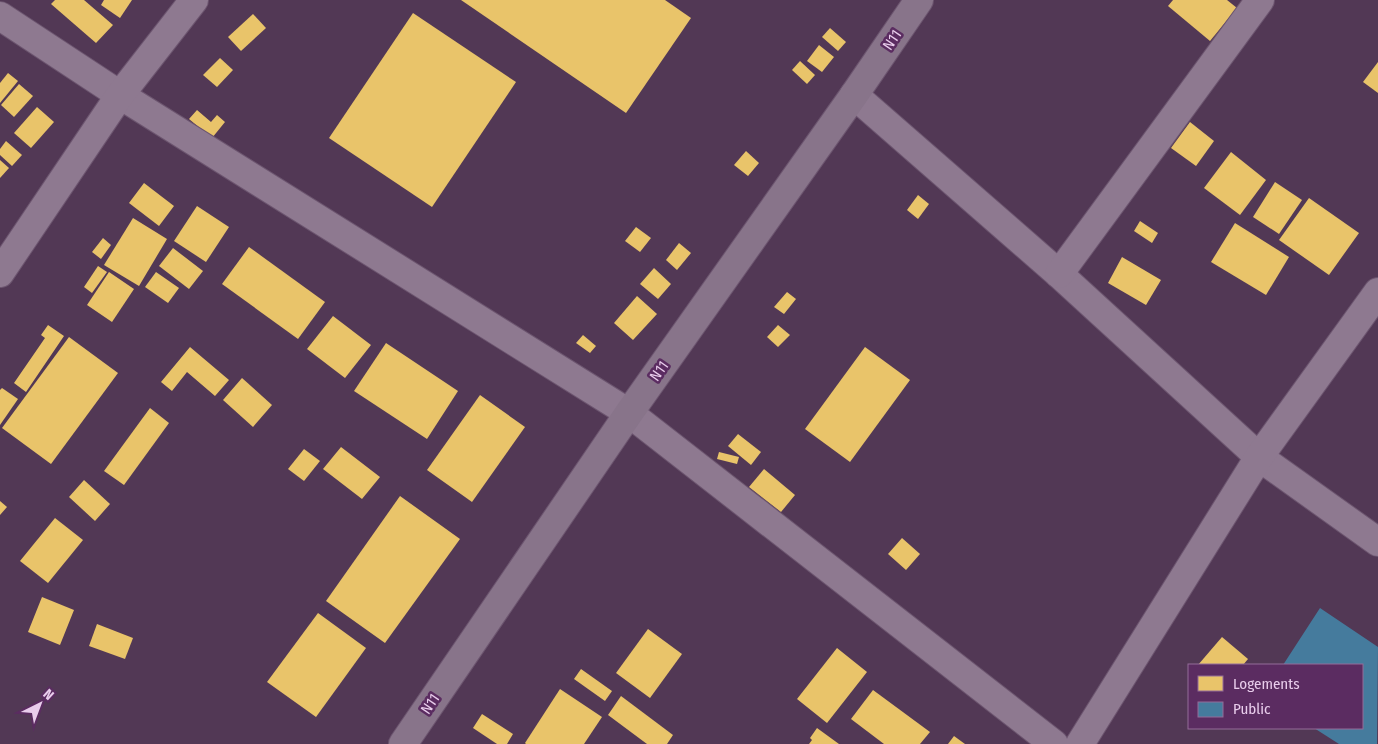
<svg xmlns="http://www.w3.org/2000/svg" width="1378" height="744" viewBox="0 0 1378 744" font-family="'Fira Sans Condensed',sans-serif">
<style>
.homes{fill:#e9c46a}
.public{fill:#457b9d}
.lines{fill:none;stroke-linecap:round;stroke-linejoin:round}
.minor-casing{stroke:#6c556f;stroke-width:30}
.primary-casing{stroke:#6c556f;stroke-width:30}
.minor{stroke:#8e7990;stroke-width:28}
.primary{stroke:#88748a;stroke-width:28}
.labels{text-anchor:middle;stroke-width:5;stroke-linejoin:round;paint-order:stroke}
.street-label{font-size:15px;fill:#e9cdec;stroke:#5b2c61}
</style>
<rect width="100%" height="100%" fill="#523855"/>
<g class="homes">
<path d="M55,0h29l29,25 -17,18 -45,-39z"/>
<path d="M104,0h28l-12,18 -19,-13z"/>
<path d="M461,0h204l26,18 -65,95z"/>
<path d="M1173,0h54l10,8 -27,33 -42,-35z"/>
<path d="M413,13l103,69 -84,125 -103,-69z"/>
<path d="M253,14l13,14 -25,23 -13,-14z"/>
<path d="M830,28l16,14 -8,9 -16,-14z"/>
<path d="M819,45l15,12 -12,15 -15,-11z"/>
<path d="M220,58l13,12 -16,17 -14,-12z"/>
<path d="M800,61l15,14 -8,9 -15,-14z"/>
<path d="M1378,62v31l-15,-11z"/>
<path d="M8,73l10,8 -18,22v-20z"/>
<path d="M19,84l14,12 -19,21 -13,-12z"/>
<path d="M37,107l17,15 -23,26 -17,-15z"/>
<path d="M197,110l14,12 6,-7 8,7 -13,16 -23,-19z"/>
<path d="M1190,122l24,19 -18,25 -25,-18z"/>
<path d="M6,141l16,14 -10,11 -12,-11v-6z"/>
<path d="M746,151l13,12 -11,13 -14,-11z"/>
<path d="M1231,152l35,28 -26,35 -36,-27z"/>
<path d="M0,160l9,8 -9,10z"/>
<path d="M1275,182l27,18 -23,34 -26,-17z"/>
<path d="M144,183l30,23 -15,20 -30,-23z"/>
<path d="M918,195l11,9 -11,15 -11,-9z"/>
<path d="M1309,198l50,35 -30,42 -50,-35z"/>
<path d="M197,206l32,21 -23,35 -32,-21z"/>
<path d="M133,218l34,21 -28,47 -35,-21z"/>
<path d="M1140,221l18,12 -6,10 -18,-12z"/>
<path d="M1235,223l54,34 -23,38 -55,-33z"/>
<path d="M636,227l15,11 -11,14 -15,-11z"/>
<path d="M103,238l8,7 -10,14 -9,-7z"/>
<path d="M679,243l12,10 -14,17 -11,-10z"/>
<path d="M249,247l76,55 -27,37 -76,-55z"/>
<path d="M173,248l30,23 -14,18 -30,-23z"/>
<path d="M1122,257l39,23 -15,25 -38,-22z"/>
<path d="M98,266l9,6 -15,21 -8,-6z"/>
<path d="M654,268l17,16 -13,15 -18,-15z"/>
<path d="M109,272l25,17 -22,33 -25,-17z"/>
<path d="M156,272l23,16 -11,15 -23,-16z"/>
<path d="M787,292l9,7 -12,15 -10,-7z"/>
<path d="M637,296l20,18 -24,26 -19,-17z"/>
<path d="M333,316l38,29 -26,33 -38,-29z"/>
<path d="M48,325l16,11 -38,56 -12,-9 31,-45 -4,-3z"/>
<path d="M778,325l12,10 -12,12 -11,-10z"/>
<path d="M583,335l13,11 -6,7 -14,-10z"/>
<path d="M69,337l49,36 -67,91 -49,-36z"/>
<path d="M386,343l72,48 -31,48 -73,-48z"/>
<path d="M190,347l39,33 -14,16 -28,-24 -15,19 -11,-9z"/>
<path d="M865,347l45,33 -60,82 -45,-33z"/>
<path d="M242,378l30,27 -19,22 -30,-27z"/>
<path d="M2,388l16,11 -18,26v-35z"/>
<path d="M480,395l45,32 -53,75 -45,-32z"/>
<path d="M150,408l19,15 -45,62 -20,-14z"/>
<path d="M738,434l23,18 -10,13 -23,-19z"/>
<path d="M341,447l39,30 -18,22 -39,-30z"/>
<path d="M304,449l16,12 -16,20 -16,-12z"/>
<path d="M719,452l20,5 -2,7 -20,-5z"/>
<path d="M764,469l31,26 -14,17 -32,-25z"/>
<path d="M84,480l26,24 -15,17 -26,-24z"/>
<path d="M400,496l60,43 -75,104 -59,-42z"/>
<path d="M0,501l7,6 -7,8z"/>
<path d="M55,518l28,22 -35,43 -28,-22z"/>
<path d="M902,538l18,16 -14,16 -18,-16z"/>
<path d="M42,597l32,13 -14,35 -32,-13z"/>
<path d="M318,613l48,35 -50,69 -49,-35z"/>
<path d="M97,624l36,14 -8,21 -36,-13z"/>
<path d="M648,629l34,25 -32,44 -34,-25z"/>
<path d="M1222,637l26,22 -5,6h-45z"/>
<path d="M837,648l30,24 -40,51 -30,-24z"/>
<path d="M581,669l31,22 -7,10 -31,-22z"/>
<path d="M560,689l42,28 -18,27h-58l-1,-1z"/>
<path d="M873,690l57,42 -10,12h-36l-33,-25z"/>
<path d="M621,696l52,39 -6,9h-20l-39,-29z"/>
<path d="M482,714l31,20 -6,10h-10l-24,-16z"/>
<path d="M817,728l22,16h-30l3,-4 -2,-2z"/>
<path d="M954,736l11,8h-17z"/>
</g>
<path class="public" d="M1320,608l58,39 -1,97h-38l-25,-16h48v-63h-79z"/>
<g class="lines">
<defs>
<g id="minor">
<path d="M0,16l120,79 509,318 425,331"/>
<path d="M854,95l205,179 200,183 119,85"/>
<path d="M0,273l120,-178 74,-95"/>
<path d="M1059,274l201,-274"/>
<path d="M1080,744l179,-287 119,-165"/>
</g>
<path id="primary" d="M403,744l226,-331 225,-318 65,-95"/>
</defs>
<use href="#minor" class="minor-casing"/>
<use href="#primary" class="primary-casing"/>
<use href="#minor" class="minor"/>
<use href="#primary" class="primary"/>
</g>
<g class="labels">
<g class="street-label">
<text transform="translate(892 40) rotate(-56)" y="5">N11</text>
<text transform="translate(659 371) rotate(-55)" y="5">N11</text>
<text transform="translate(430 704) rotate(-56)" y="5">N11</text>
</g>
</g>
<rect x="1188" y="664" width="175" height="65" fill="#5b2c61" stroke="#946c99"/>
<rect x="1198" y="676" width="25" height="15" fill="#e9c46a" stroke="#946c99"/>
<text x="1233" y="689" font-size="15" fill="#e9cdec">Logements</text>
<rect x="1198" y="702" width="25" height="15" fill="#457b9d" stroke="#946c99"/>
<text x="1233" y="714" font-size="15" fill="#e9cdec">Public</text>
<g transform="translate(40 704) rotate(42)" stroke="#5b2c61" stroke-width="4" paint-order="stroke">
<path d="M0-4L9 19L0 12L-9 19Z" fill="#e9cdec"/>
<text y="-8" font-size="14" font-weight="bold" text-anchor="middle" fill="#e9cdec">N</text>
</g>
</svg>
